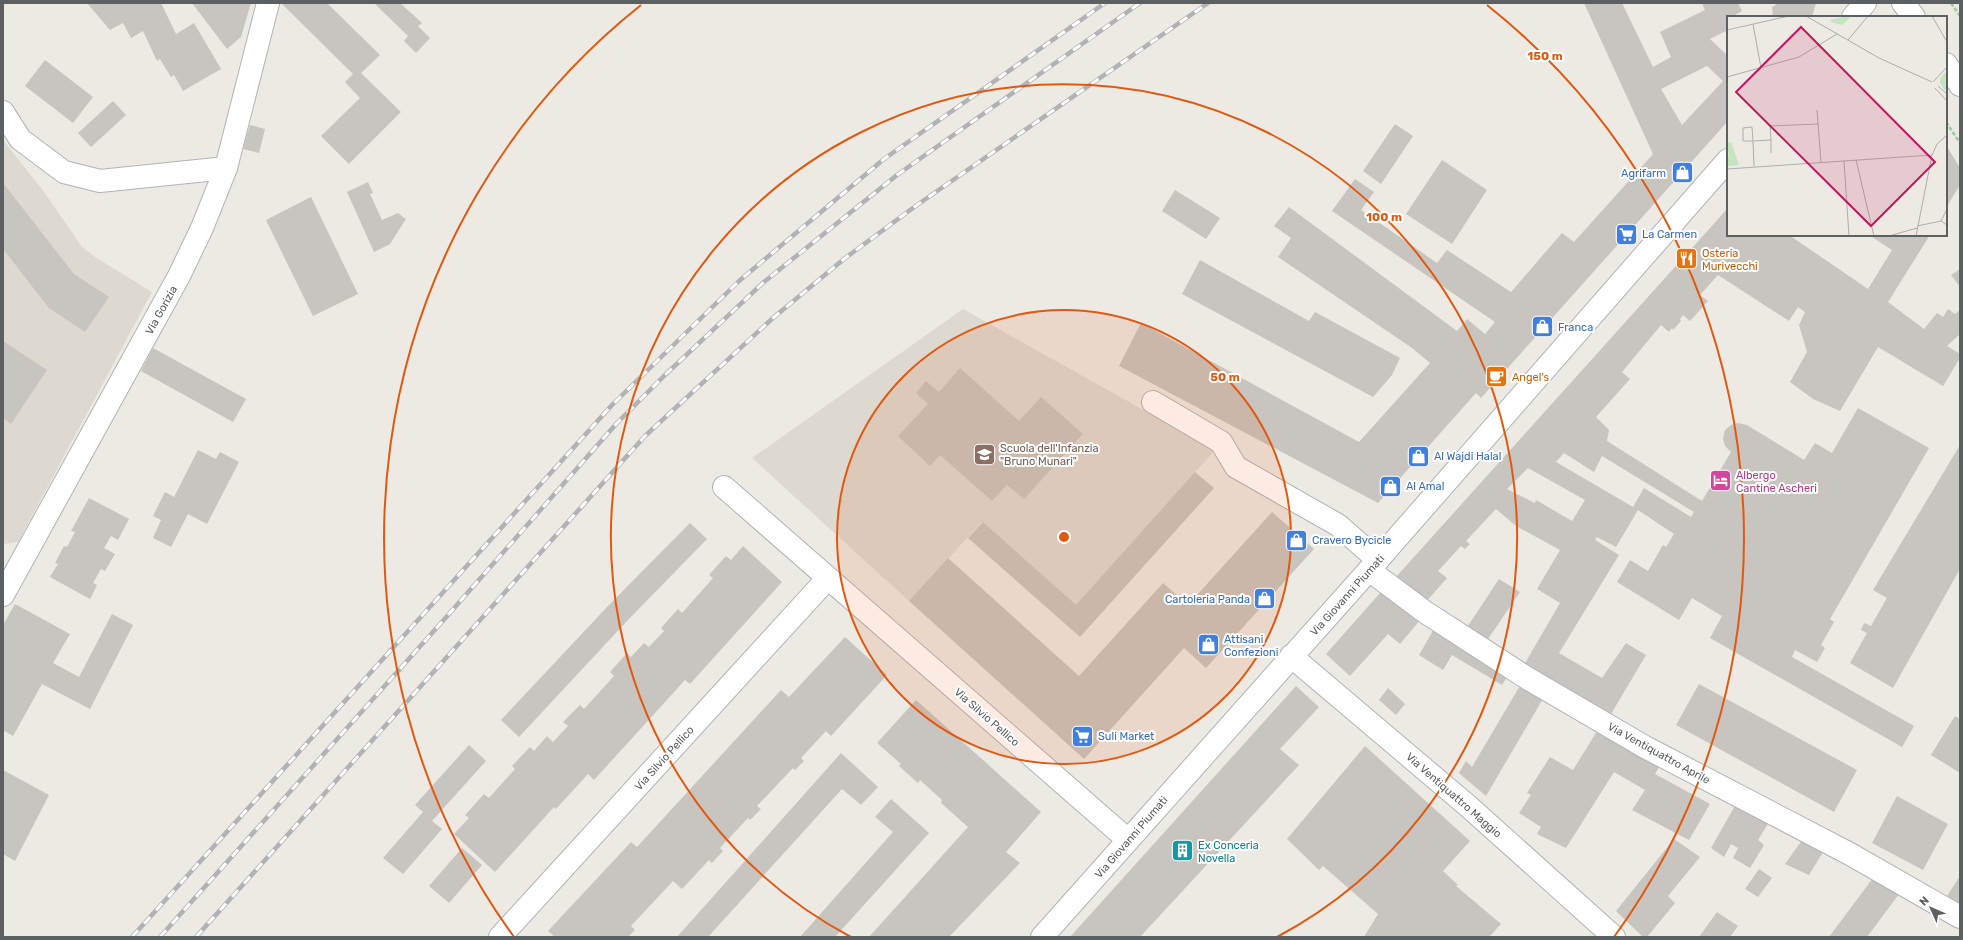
<svg xmlns="http://www.w3.org/2000/svg" width="1963" height="940" viewBox="0 0 1963 940" font-family="Rubik,sans-serif">
<style>
.education{fill:#ddd9d1}
.building{fill:#c8c4bf;fill-rule:evenodd}
.lines{fill:none;stroke-linecap:round;stroke-linejoin:round}
.minor-casing{stroke:#b0b4b8;stroke-width:24}
.path{stroke:#9ccaa1;stroke-width:2.5;stroke-dasharray:4 2;stroke-linecap:butt}
.minor{stroke:#fff;stroke-width:22}
.rail-casing{stroke:#b1b2b3;stroke-width:4.5}
.rail{stroke:#fff;stroke-width:3;stroke-dasharray:9;stroke-linecap:butt}
.ring{fill:none;stroke:#e15910;stroke-width:2}
.labels{text-anchor:middle;stroke-width:4;stroke-linejoin:round;paint-order:stroke}
.shop-label{font-size:11px;fill:#366cbe;stroke:#fff;text-anchor:start}
.food-label{font-size:11px;fill:#c56008;stroke:#fff;text-anchor:start}
.street-label{font-size:11px;fill:#5b6063;stroke:#fff}
.education-label{font-size:11px;fill:#785e54;stroke:#fff;text-anchor:start}
.hotel-label{font-size:11px;fill:#b23c85;stroke:#fff;text-anchor:start}
.culture-label{font-size:11px;fill:#0d838f;stroke:#fff;text-anchor:start}
.inset-road{fill:none;stroke:#afaeac;stroke-width:1}
.view{fill:#c2185b;fill-opacity:0.15;stroke:#c2185b;stroke-width:2}
.inset-edge{fill:none;stroke:#5b6063;stroke-width:2}
.centre{fill:#e15910;stroke:#fff;stroke-width:2}
.ring-label{font-size:12px;text-anchor:middle;font-weight:bold;fill:#e15910;stroke:#fff;stroke-width:4;stroke-linejoin:round;paint-order:stroke}
</style>
<rect width="100%" height="100%" fill="#ede9e3"/>
<g class="education">
<path d="M3,140l41,52 38,55 13,10 57,35 -134,250 -15,2z"/>
<path d="M963,309l252,141 -139,156 -94,-84 -73,79 -157,-143z"/>
</g>
<g class="building">
<path d="M87,3h74l15,31 18,-11 27,46 -38,22 -9,-16 -3,2 -11,-18 -3,2 -14,-30 -12,7 -8,-15 -13,7z"/>
<path d="M192,3h59l-10,34 -14,12z"/>
<path d="M281,3h46l53,52 -19,18 40,39 -52,52 -28,-28 39,-38 -15,-16 8,-8z"/>
<path d="M374,3h26l22,20 -4,3 12,12 -14,15 -12,-12 4,-5z"/>
<path d="M1584,3h38l31,64 18,-10 -11,-25 45,-22 -3,-7h36l4,8 -7,4 1,2h-8v13l-18,9 18,17v65l-247,277 -5,-5 -98,110 -259,-137 22,-43 218,119 71,-79 -18,-15 -134,-91 13,-19 -17,-12 15,-19 168,124 10,-12 18,15 10,-12 -163,-111 23,-32 19,13 -13,18 76,53 10,-13 64,42 51,-59 12,9 79,-88zM1707,66l16,15 -41,44 -21,-36z"/>
<path d="M1775,3h41l-4,14h-39l-1,-10 4,-2z"/>
<path d="M45,60l48,37 -20,26 -48,-37z"/>
<path d="M113,101l13,14 -35,32 -13,-14z"/>
<path d="M1395,124l18,12 -32,48 -18,-13z"/>
<path d="M250,125l15,4 -6,24 -16,-4z"/>
<path d="M1946,145l14,23v17l-14,23z"/>
<path d="M1442,160l45,30 -35,54 -46,-30z"/>
<path d="M368,182l5,11 -3,1 12,26 16,-7 8,6 -16,25 -16,8 -27,-60z"/>
<path d="M3,183l71,91 35,23 -24,35 -36,-24 -46,-59z"/>
<path d="M1175,190l45,28 -14,21 -44,-28z"/>
<path d="M311,197l47,97 -45,22 -47,-96z"/>
<path d="M1728,208v27h61l79,54 24,-39 -23,-15h61l-42,67 36,27 13,-16 6,4 5,-8 7,5 5,-4v24l-13,12 13,8v4l-17,28 -65,-39 -38,64 -27,-12 -23,-17 17,-30 -8,-27 6,-13 -7,-5 -9,14 -71,-46 -18,20 8,6 -18,20 -7,-6 -3,4 1,2 -8,9 -1,-2 -3,4 -8,-7 -39,47 8,7 -34,38 13,13 -2,11 95,60 29,-49 -6,-6 -2,-7 2,-9 6,-5 7,-2 9,2 57,35 11,-17 17,10 26,-45 71,40 -99,171 4,3 -13,23 4,3 -8,14 -22,-12 -3,7 122,69 -12,21 -192,-109 12,-22 -30,-18 -13,22 -62,-38 13,-22 18,11 15,-26 3,2 8,-13 -36,-24 -22,37 -19,-10 -2,3 24,15 -60,98 43,25 24,-35 20,12 -35,59 -87,-49 36,-62 -23,-14 23,-39 -44,-24 -20,-17 -30,32 4,3 -5,5 -4,-3 -23,25 9,7 -21,24 -30,-25zM1564,453l30,19 8,-16 92,56 -3,5 -47,-29 -11,19 -77,-45zM1528,468l57,32 -13,21 -36,-21 -1,3 -28,-14z"/>
<path d="M1200,260l109,61 6,-9 85,46 -8,17 -19,22 -191,-103z"/>
<path d="M1960,269v18l-9,-12z"/>
<path d="M3,341l44,29 -36,54 -8,-6z"/>
<path d="M153,348l93,51 -13,23 -92,-51z"/>
<path d="M960,368l59,53 22,-24 42,37 -59,65 -17,-14 -15,16 -52,-46 -10,11 -32,-30 30,-32 -12,-11 10,-12 13,11z"/>
<path d="M1960,445v124l-67,119 -43,-25 17,-30 -6,-3 3,-7 7,3 16,-28 -14,-8z"/>
<path d="M198,450l18,9 4,-7 19,10 -32,62 -19,-10 -17,33 -18,-9 8,-18 -8,-4 12,-24 9,5z"/>
<path d="M1195,472l19,16 -134,149 -112,-99 15,-16 93,83z"/>
<path d="M89,498l40,21 -11,21 -7,-4 -7,12 11,6 -10,17 -4,-2 -8,14 4,2 -7,14 -40,-22 8,-13 -3,-1 9,-17 3,1 8,-15 -4,-1z"/>
<path d="M1272,512l42,37 -108,119 -22,-20 -100,111 -175,-158 39,-43 131,118 84,-93 25,22z"/>
<path d="M690,523l17,16 -81,83 -107,115 -18,-17 107,-114z"/>
<path d="M743,546l39,36 -92,102 -5,-4 -91,100 -6,-6 -32,35 -2,-2 -59,65 -41,-38 15,-16 -4,-3 19,-21 5,4 26,-29 -3,-3 18,-19 4,4 13,-15 6,6 15,-16 -5,-4 17,-17 4,4 30,-33 -4,-4 17,-19 4,4 13,-14 5,4 15,-16 -3,-3 17,-19 4,4 31,-35 -4,-3 17,-19 5,4z"/>
<path d="M1499,579l21,13 -34,50 -20,-13z"/>
<path d="M1381,592l40,27 -21,25 -12,-10 -38,42 -24,-22z"/>
<path d="M15,604l55,30 -17,29 26,14 33,-63 21,11 -43,84 -48,-25 -29,52 -10,-6v-105z"/>
<path d="M1434,629l75,45 -7,11 -50,-30 -9,15 -24,-15z"/>
<path d="M845,637l42,38 -56,61 -5,-5 -25,27 3,3 -9,9 -2,-2 -36,38 4,3 -11,11 -2,-2 -28,30 3,3 -11,12 -3,-3 -27,29 -9,-8 -42,45 4,4 -7,7h-73l-7,-6 83,-89 6,5 144,-157 8,7z"/>
<path d="M1521,684l23,13 -58,99 -27,-23 7,-12 6,6z"/>
<path d="M1699,684l158,86 -23,42 -158,-87z"/>
<path d="M1296,686l23,21 -39,42 19,16 -159,172h-70z"/>
<path d="M1388,688l17,16 -9,11 -17,-15z"/>
<path d="M916,700l125,112 -35,40 14,11 -71,74h-80l99,-110 -27,-24 1,-3 -22,-20 -2,3 -19,-17 2,-2 -24,-21z"/>
<path d="M1955,716l5,3v54l-29,-18z"/>
<path d="M1599,728l62,36 -6,10 55,30 -21,36 -57,-30 13,-20 -31,-18 -48,76 -29,-14 4,-7 -22,-14 12,-18 -4,-2 23,-36 23,13z"/>
<path d="M469,745l17,16 -54,60 10,8 -39,45 -20,-16 40,-46 -8,-7z"/>
<path d="M1365,746l105,95 -27,30 15,14 -2,1 45,38 -12,13h-125l14,-23 -55,-48 -4,4 -32,-31z"/>
<path d="M841,753l37,34 -17,18 -19,-16 -134,148h-31z"/>
<path d="M3,770l46,25 -34,66 -12,-7z"/>
<path d="M1897,796l51,28 -25,46 -51,-27z"/>
<path d="M891,799l38,34 -94,104h-35l93,-105 -18,-15z"/>
<path d="M1736,804l33,18 -11,18 6,5 -14,23 -17,-10 5,-10 -7,-4 -7,13 -13,-9z"/>
<path d="M1674,839l26,18 -32,39 7,7 -28,34h-4l-27,-26z"/>
<path d="M1803,839l20,13 -14,23 -24,-11z"/>
<path d="M462,848l20,17 -33,38 -20,-17z"/>
<path d="M1759,869l13,9 -14,19 -13,-8z"/>
<path d="M1960,876v28l-13,-8z"/>
<path d="M1873,878l26,16 -32,43h-38z"/>
<path d="M1717,912l21,14 -8,11h-31z"/>
</g>
<g class="lines">
<defs>
<g id="minor">
<path d="M1903,3l11,14"/>
<path d="M1853,17l12,-14"/>
<path d="M1946,64l14,21"/>
<path d="M3,112l17,27 44,33 36,9 126,-13"/>
<path d="M1153,402l68,40 15,25 102,58 40,35"/>
<path d="M724,487l404,353"/>
<path d="M1369,570l56,42 102,66 118,69 205,107 110,63"/>
<path d="M3,595l176,-319 23,-48 24,-60 42,-165"/>
<path d="M1291,656l177,150 146,131"/>
<path d="M500,937l328,-359"/>
<path d="M1042,937l327,-367 359,-410"/>
</g>
</defs>
<use href="#minor" class="minor-casing"/>
<g class="path">
<path d="M1951,3l9,13"/>
<path d="M1946,122l14,21"/>
</g>
<use href="#minor" class="minor"/>
<defs>
<g id="rail">
<path d="M132,937l480,-532 127,-124 145,-122 221,-156"/>
<path d="M160,937l281,-314 176,-200 48,-48 99,-93 133,-107 243,-172"/>
<path d="M196,937l449,-501 128,-118 71,-59 73,-54 291,-202"/>
</g>
</defs>
<use href="#rail" class="rail-casing"/>
<use href="#rail" class="rail"/>
</g>
<circle cx="1064" cy="537" r="227" fill="#e15910" fill-opacity=".12"/>
<g class="ring">
<circle cx="1064" cy="537" r="227"/>
<path d="M851 937A453 453 0 1 1 1277 937"/>
<path d="M514 937A680 680 0 0 1 641 5M1487 5A680 680 0 0 1 1614 937"/>
</g>
<defs>
<symbol id="shop-square" viewBox="-11 -11 22 22"><rect x="-9" y="-9" width="18" height="18" rx="4" fill="#3f7fe0" stroke="#fff"/><path d="M-5-2.5h2.3a2.7 3.5 0 0 1 5.4 0H5L5.5 6h-11ZM-1.5-2.5h3a1.5 2.3 0 0 0-3 0Z" fill="#fff"/></symbol>
<symbol id="supermarket-square" viewBox="-11 -11 22 22"><rect x="-9" y="-9" width="18" height="18" rx="4" fill="#3f7fe0" stroke="#fff"/><path d="M-6-5.5h2.5l.6 2H6L4.5 2H-2.5L-4.4-4H-6ZM-1.5 3.2a1.3 1.3 0 1 0 .1 0ZM3 3.2a1.3 1.3 0 1 0 .1 0Z" fill="#fff"/></symbol>
<symbol id="restaurant-square" viewBox="-11 -11 22 22"><rect x="-9" y="-9" width="18" height="18" rx="4" fill="#e8710a" stroke="#fff"/><path d="M-5-6h1v4h1v-4h1v4h1v-4h1v5L-1.5 .5V6h-2V.5L-5-1ZM5-6V6H3V1.5H1.5Q1.5-4 5-6Z" fill="#fff"/></symbol>
<symbol id="cafe-square" viewBox="-11 -11 22 22"><rect x="-9" y="-9" width="18" height="18" rx="4" fill="#e8710a" stroke="#fff"/><path d="M-5.5-4.5H6V0H3Q3 3.5 0 3.5H-2.5Q-5.5 3.5-5.5 0ZM3-3.2v2h1.7v-2ZM-6 4.5H4V6H-6Z" fill="#fff"/></symbol>
<symbol id="school-square" viewBox="-11 -11 22 22"><rect x="-9" y="-9" width="18" height="18" rx="4" fill="#8d6e63" stroke="#fff"/><path d="M0-5L7-2L0 1L-7-2ZM-4 1L0 2.5L4 1V4Q0 6-4 4Z" fill="#fff"/></symbol>
<symbol id="hotel-square" viewBox="-11 -11 22 22"><rect x="-9" y="-9" width="18" height="18" rx="4" fill="#d1479c" stroke="#fff"/><path d="M-6-4.5h1.5V1H6V5H4.5V3h-9V5H-6ZM-4 0a1.8 1.8 0 1 1 3.6 0ZM.5 0V-2.5h3Q6-2.5 6 0Z" fill="#fff"/></symbol>
<symbol id="building-square" viewBox="-11 -11 22 22"><rect x="-9" y="-9" width="18" height="18" rx="4" fill="#0f9aa8" stroke="#fff"/><path d="M-4-6H4V6H1V3H-1V6H-4ZM-2.5-4.3h1.7v1.8h-1.7ZM.8-4.3h1.7v1.8H.8ZM-2.5-1h1.7V.8h-1.7ZM.8-1h1.7V.8H.8Z" fill="#fff"/></symbol>
</defs>
<g fill-rule="evenodd">
<use href="#shop-square" x="1670" y="160" width="25" height="25"/>
<use href="#supermarket-square" x="1614" y="222" width="25" height="25"/>
<use href="#restaurant-square" x="1674" y="246" width="25" height="25"/>
<use href="#shop-square" x="1530" y="314" width="25" height="25"/>
<use href="#cafe-square" x="1484" y="364" width="25" height="25"/>
<use href="#school-square" x="972" y="442" width="25" height="25"/>
<use href="#shop-square" x="1406" y="444" width="25" height="25"/>
<use href="#hotel-square" x="1708" y="468" width="25" height="25"/>
<use href="#shop-square" x="1378" y="474" width="25" height="25"/>
<use href="#shop-square" x="1284" y="528" width="25" height="25"/>
<use href="#shop-square" x="1252" y="586" width="25" height="25"/>
<use href="#shop-square" x="1196" y="632" width="25" height="25"/>
<use href="#supermarket-square" x="1070" y="724" width="25" height="25"/>
<use href="#building-square" x="1170" y="838" width="25" height="25"/>
</g>
<g class="labels">
<g class="shop-label">
<text x="1666" y="177" text-anchor="end">Agrifarm</text>
<text x="1642" y="238">La Carmen</text>
<text x="1558" y="331">Franca</text>
<text x="1434" y="460">Al Wajdi Halal</text>
<text x="1406" y="490">Al Amal</text>
<text x="1312" y="544">Cravero Bycicle</text>
<text x="1250" y="603" text-anchor="end">Cartoleria Panda</text>
<text x="1224" y="643">Attisani<tspan x="1224" dy="13">Confezioni</tspan></text>
<text x="1098" y="740">Suli Market</text>
</g>
<g class="food-label">
<text x="1702" y="257">Osteria<tspan x="1702" dy="13">Murivecchi</tspan></text>
<text x="1512" y="381">Angel's</text>
</g>
<g class="street-label">
<text transform="translate(161 310) rotate(-61)" y="4">Via Gorizia</text>
<text transform="translate(1347 595) rotate(-48)" y="4">Via Giovanni Piumati</text>
<text transform="translate(987 717) rotate(41)" y="4">Via Silvio Pellico</text>
<text transform="translate(1659 753) rotate(29)" y="4">Via Ventiquattro Aprile</text>
<text transform="translate(664 758) rotate(-48)" y="4">Via Silvio Pellico</text>
<text transform="translate(1454 795) rotate(41)" y="4">Via Ventiquattro Maggio</text>
<text transform="translate(1131 837) rotate(-49)" y="4">Via Giovanni Piumati</text>
</g>
<g class="education-label">
<text x="1000" y="452">Scuola dell'Infanzia<tspan x="1000" dy="13">"Bruno Munari"</tspan></text>
</g>
<g class="hotel-label">
<text x="1736" y="479">Albergo<tspan x="1736" dy="13">Cantine Ascheri</tspan></text>
</g>
<g class="culture-label">
<text x="1198" y="849">Ex Conceria<tspan x="1198" dy="13">Novella</tspan></text>
</g>
</g>
<g transform="translate(1727 16)">
<rect width="220" height="220" fill="#ede9e3"/>
<path d="M220,55v22l-7,-10v-5zM0,135l2,7 7,-2 3,9 -12,1z" fill="#c5e5bf"/>
<path d="M121,0l2,2 -8,7 -11,-3 -1,-2zM4,126l5,14 -7,2 -2,-15z" fill="#c5e5bf"/>
<path class="inset-road" d="M79,0l73,42 53,24M205,0l15,26M26,8l8,44M0,14l62,-14M121,24l20,-24M0,61l72,-20 38,-23M206,66l14,-15M211,70l9,8M208,72l12,13M90,94l4,52M44,124v13M129,144l18,76M117,145l5,75M27,150l-1,-25 -1,-14 -9,1v13h10l18,-1 -1,-14 48,-2M0,153l205,-14 5,-11 10,-9M214,205l6,-12M190,210l24,-5 6,4M162,220l28,-8M189,220l16,-81"/>
<path class="view" d="M74,11l134,135 -64,64 -135,-134z"/>
<rect width="220" height="220" class="inset-edge"/>
</g>
<circle cx="1064" cy="537" r="6" class="centre"/>
<g class="ring-label">
<text x="1545" y="60">150 m</text>
<text x="1384" y="221">100 m</text>
<text x="1225" y="381">50 m</text>
</g>
<rect width="1963" height="940" fill="none" stroke="#5b6063" stroke-width="8"/>
<g transform="translate(1931 908) rotate(315)" stroke="#ffffff" stroke-width="3" paint-order="stroke">
<path d="M0-3L7 15L0 10L-7 15Z" fill="#5b6063"/>
<text y="-6" font-size="11" font-weight="bold" text-anchor="middle" fill="#5b6063">N</text>
</g>
</svg>
